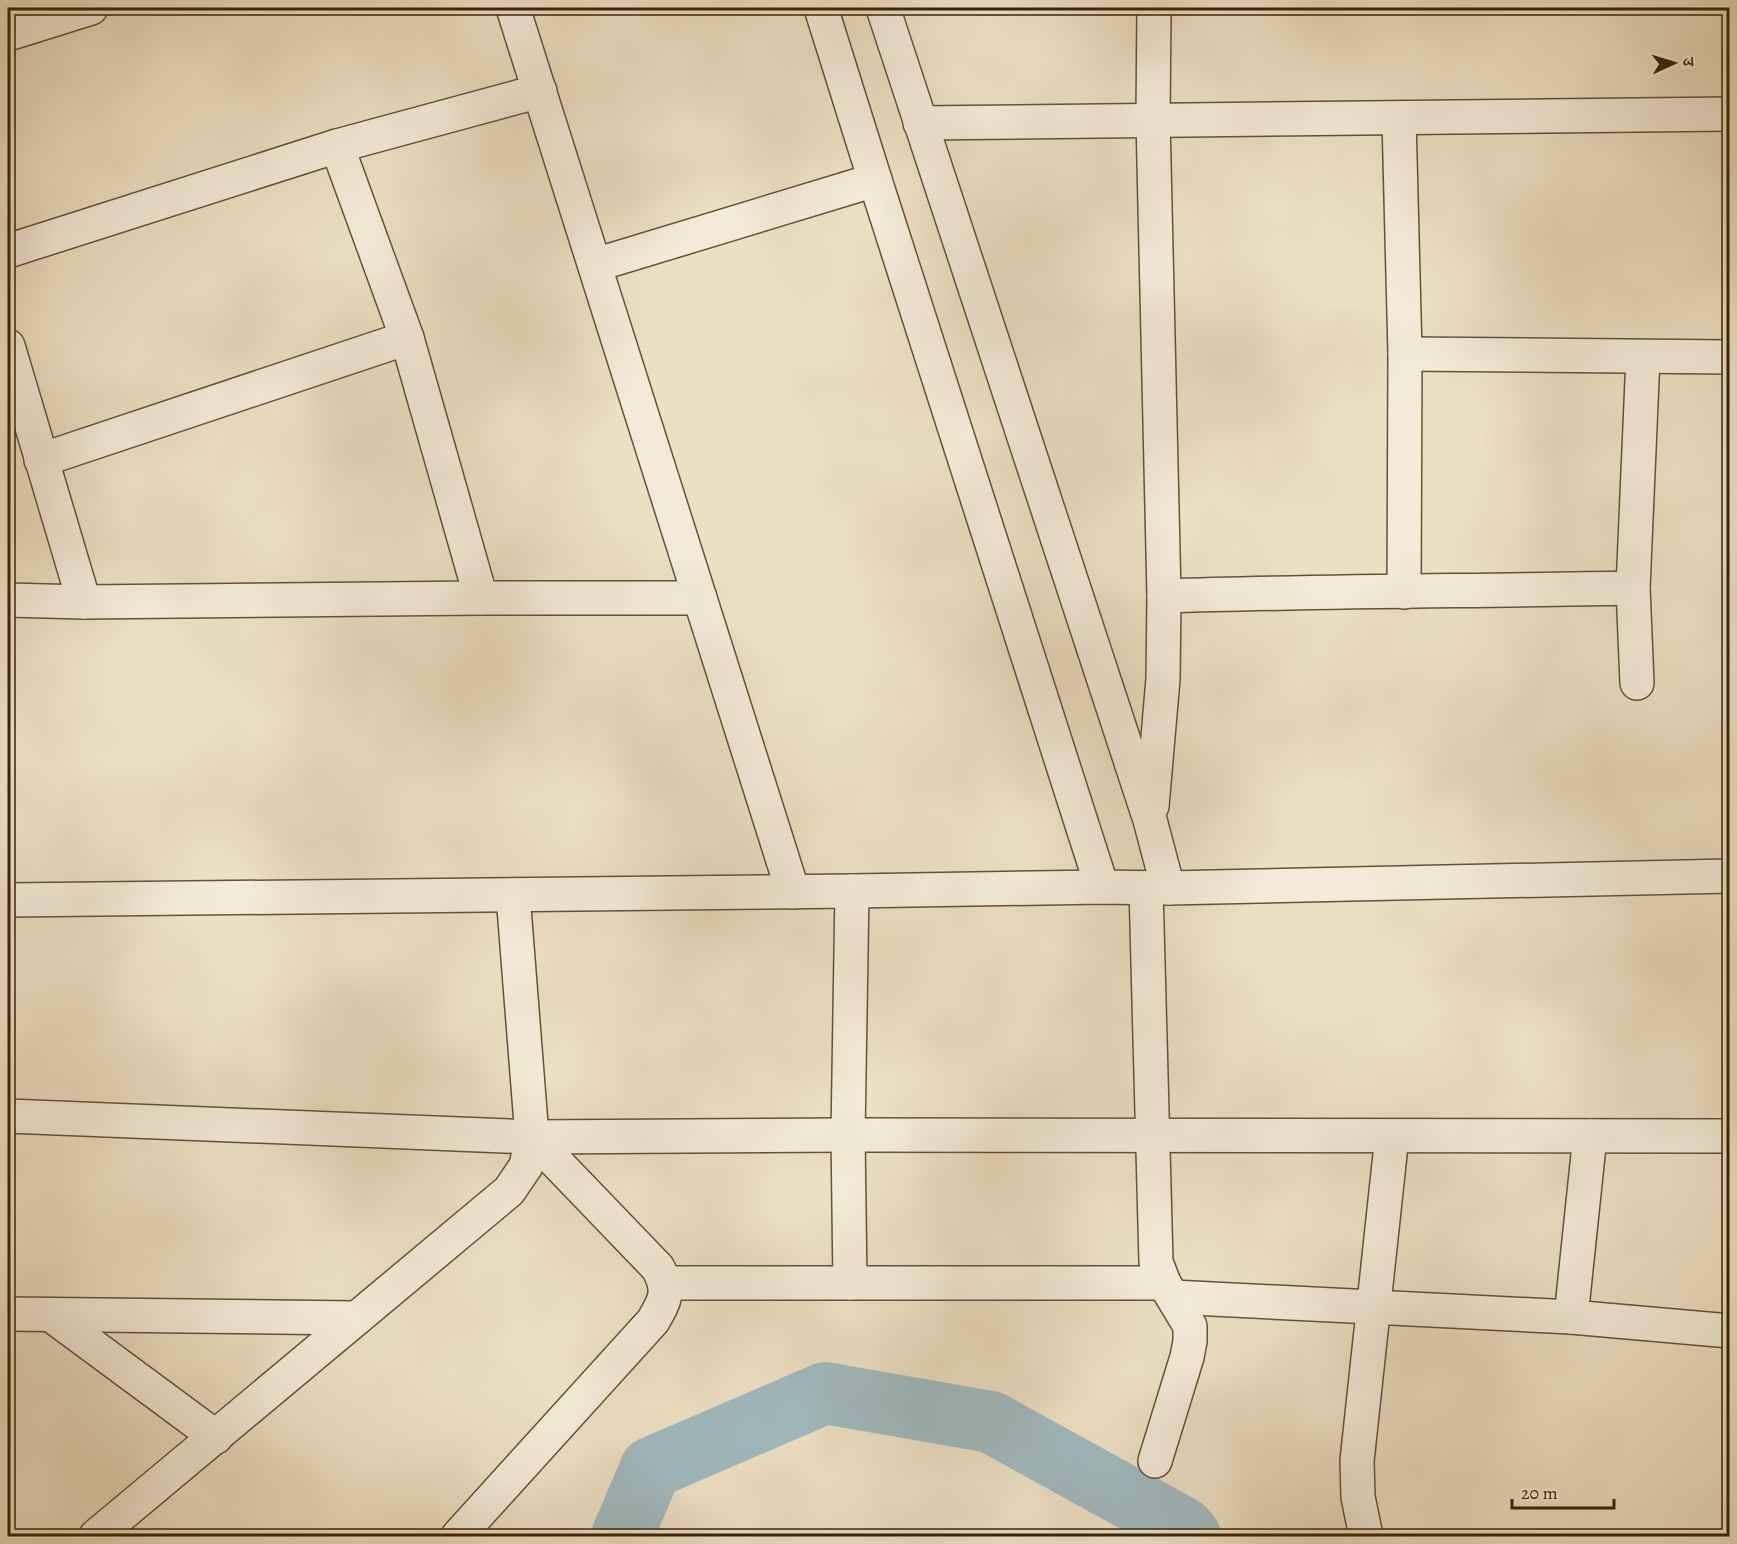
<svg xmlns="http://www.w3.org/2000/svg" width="1737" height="1544" viewBox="0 0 1737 1544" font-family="Alegreya,'Noto Serif Devanagari',serif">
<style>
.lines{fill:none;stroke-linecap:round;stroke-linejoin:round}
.river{stroke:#9fbabf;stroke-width:62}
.minor-casing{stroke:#645336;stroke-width:36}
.tertiary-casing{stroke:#645336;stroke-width:36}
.minor{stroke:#f3ebd7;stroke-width:33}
.tertiary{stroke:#f3ebd7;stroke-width:33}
</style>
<rect width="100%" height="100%" fill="#ece0c2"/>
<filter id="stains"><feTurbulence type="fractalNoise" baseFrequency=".00333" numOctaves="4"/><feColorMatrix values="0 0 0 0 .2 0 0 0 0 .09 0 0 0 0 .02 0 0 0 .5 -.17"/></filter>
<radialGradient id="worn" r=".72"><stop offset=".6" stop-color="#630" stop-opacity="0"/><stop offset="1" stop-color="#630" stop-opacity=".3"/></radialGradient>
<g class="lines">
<path class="river" d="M622,1536l29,-68 174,-75 166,29 192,106 7,8"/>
<defs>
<g id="minor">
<path d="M513,8l280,884"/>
<path d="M821,8l54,172 227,707"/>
<path d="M883,8l267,812 18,68"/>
<path d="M8,34l83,-26"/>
<path d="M1399,118l6,236 -1,238"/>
<path d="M920,123l810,-9"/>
<path d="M337,146l70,192 74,260"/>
<path d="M8,251l329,-105 203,-55"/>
<path d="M595,265l280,-85"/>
<path d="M8,346l76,256"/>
<path d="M1405,354l325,3"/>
<path d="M41,460l366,-122"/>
<path d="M1164,596c156,-5 313,-5 469,-8"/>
<path d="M8,600l76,2 397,-4h219"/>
<path d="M1637,683l-4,-95 10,-231"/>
<path d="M1152,806l11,-127 1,-83 -11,-477 1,-111"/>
<path d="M1146,888l10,374 8,21 26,43v15l-3,16 -32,104"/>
<path d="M8,1116l524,21 316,-2 882,1"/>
<path d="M666,1283h498"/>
<path d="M850,1283l-2,-148 4,-244"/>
<path d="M1173,1297l398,20 159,14"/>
<path d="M8,1314l349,4"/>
<path d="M51,1315l165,122"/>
<path d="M1571,1317l19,-181"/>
<path d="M96,1536l413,-345 17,-25 6,-29 -19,-242"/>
<path d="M458,1536l195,-215c13,-22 17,-30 5,-53l-126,-131"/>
<path d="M1366,1536l-8,-39 -1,-36 35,-325"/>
</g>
<path id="tertiary" d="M8,900l844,-9 250,-4 66,1 562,-12"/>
</defs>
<use href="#minor" class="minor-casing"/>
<use href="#tertiary" class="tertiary-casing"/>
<use href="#minor" class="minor"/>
<use href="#tertiary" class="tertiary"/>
</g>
<rect width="1737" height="1544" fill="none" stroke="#ece0c2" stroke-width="30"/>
<rect x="9" y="9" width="1719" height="1526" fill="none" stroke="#372408" stroke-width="3"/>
<rect x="15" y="15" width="1707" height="1514" fill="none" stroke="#372408" stroke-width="1.5"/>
<g transform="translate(1674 63) rotate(86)" stroke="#f3ebd7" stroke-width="4.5" paint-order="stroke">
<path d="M0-4.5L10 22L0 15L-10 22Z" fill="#372408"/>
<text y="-9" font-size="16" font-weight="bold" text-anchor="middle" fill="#372408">उ</text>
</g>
<path d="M1512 1499v9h102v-9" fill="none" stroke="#372408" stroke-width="3"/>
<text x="1521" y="1499" font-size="18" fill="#372408" stroke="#f3ebd7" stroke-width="4.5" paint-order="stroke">20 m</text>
<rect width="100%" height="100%" filter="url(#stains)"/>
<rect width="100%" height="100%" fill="url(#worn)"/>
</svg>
